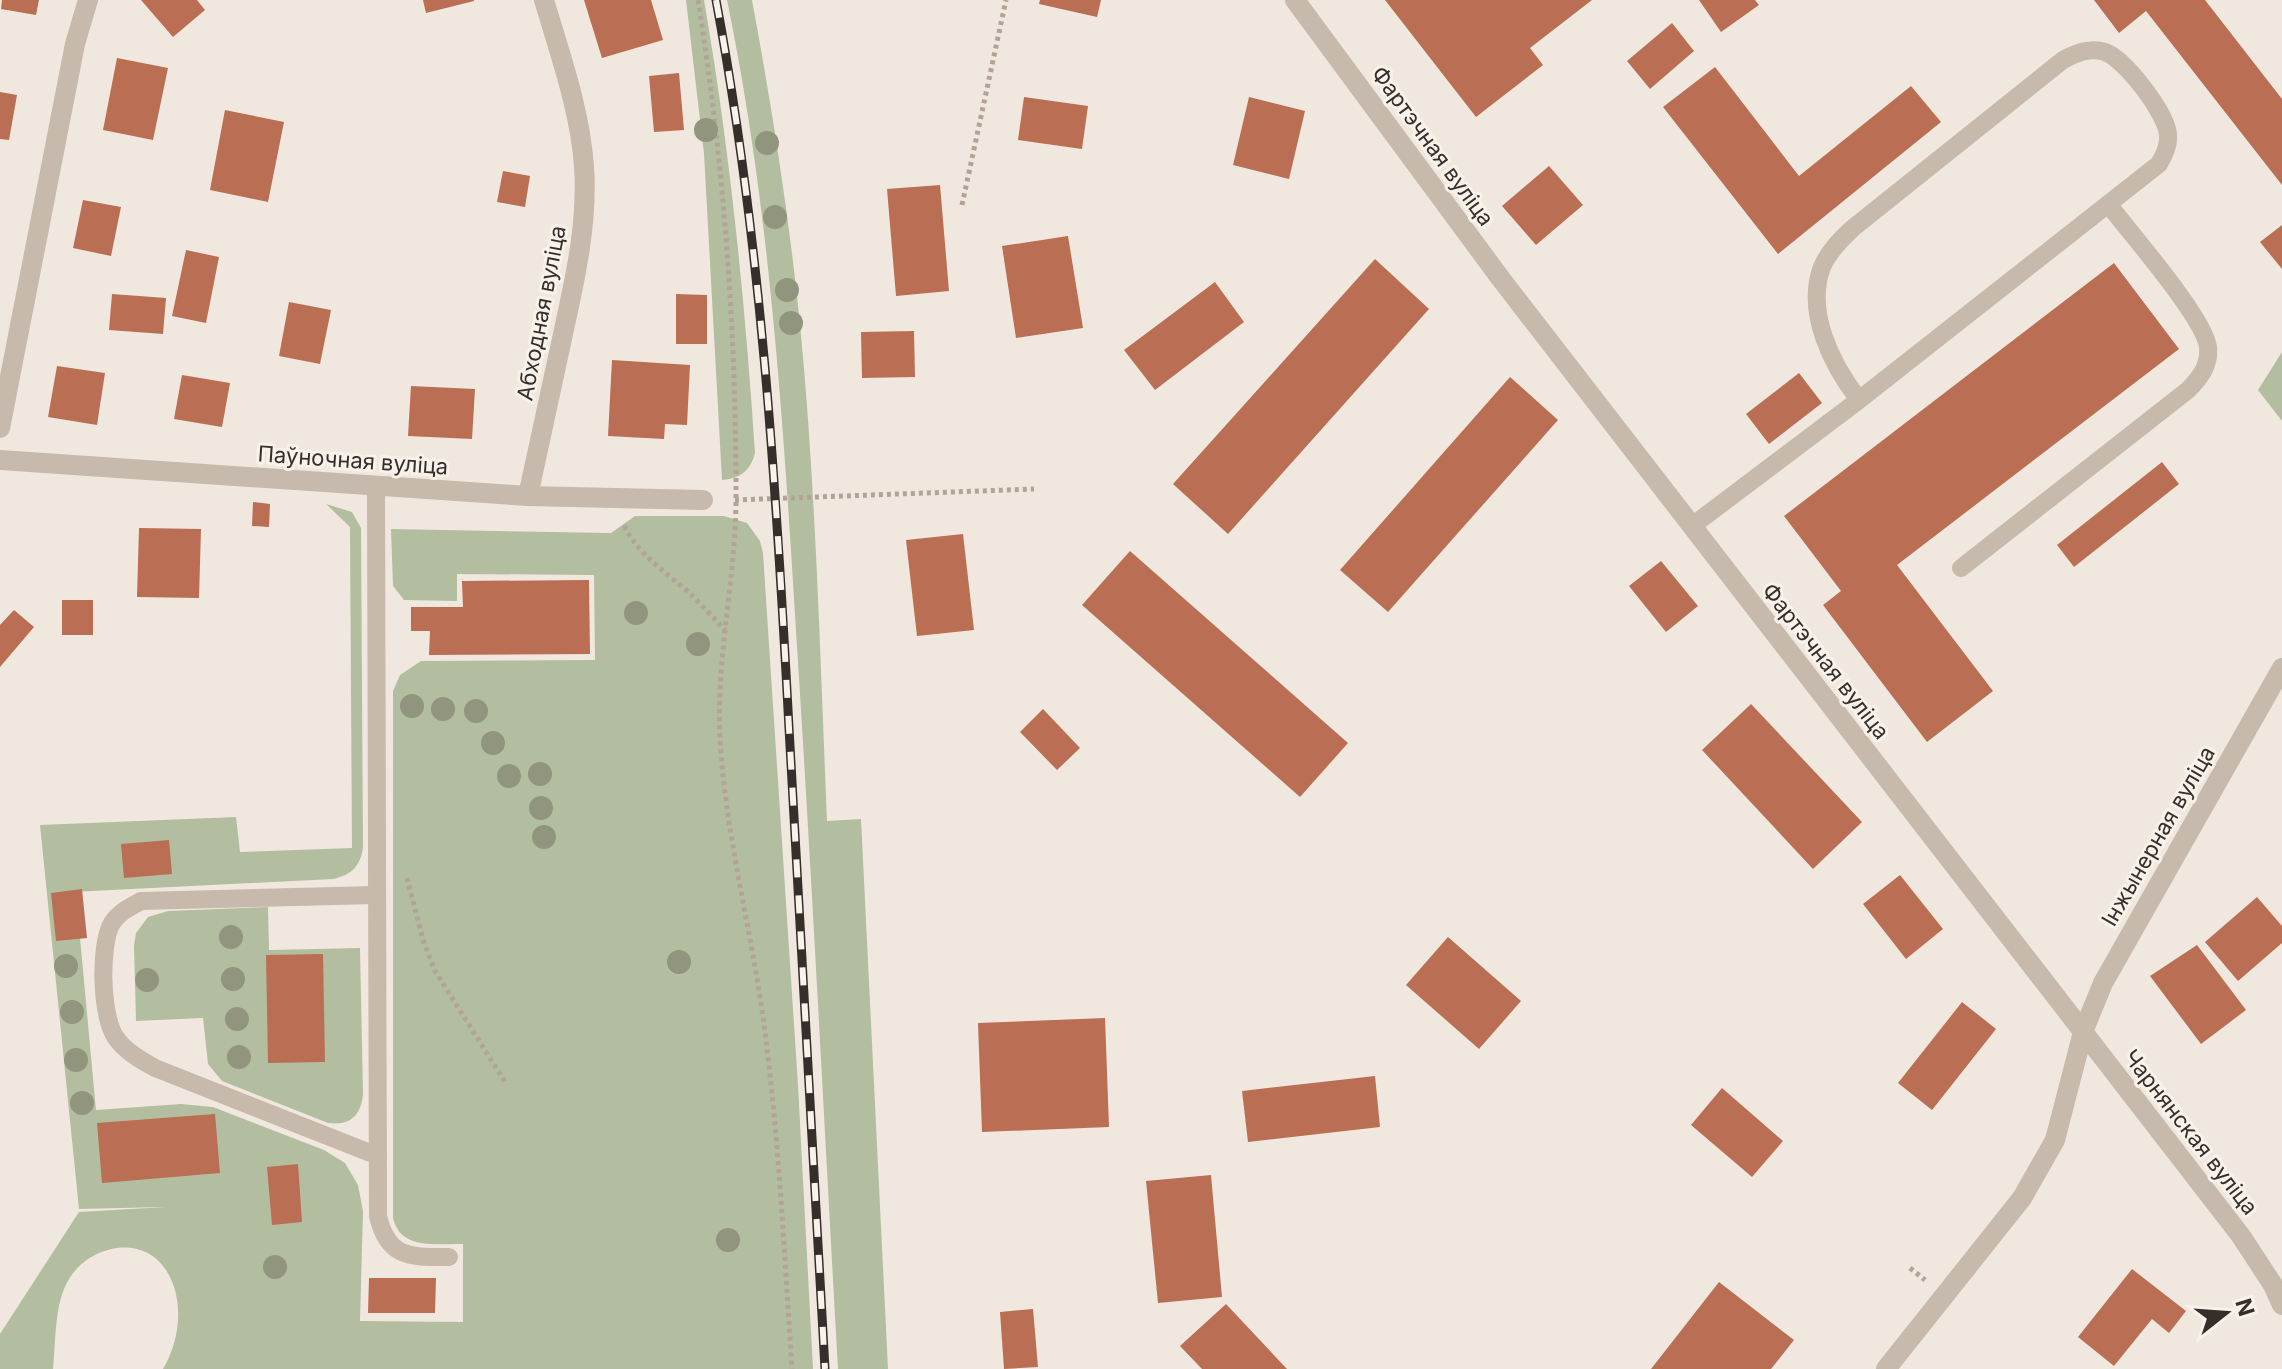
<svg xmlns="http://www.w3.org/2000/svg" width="2282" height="1369" viewBox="0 0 2282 1369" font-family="Inter,sans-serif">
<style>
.green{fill:#b3bea0}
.building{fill:#ba6e53}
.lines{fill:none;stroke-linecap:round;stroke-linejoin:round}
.path{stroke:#b3a396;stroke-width:5;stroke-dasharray:4 4;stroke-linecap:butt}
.service{stroke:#c7b9ab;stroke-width:18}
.minor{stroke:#c7b9ab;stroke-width:20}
.rail-casing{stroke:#362e2a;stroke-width:9}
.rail{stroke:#f8f2ea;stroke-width:6;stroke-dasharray:18;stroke-linecap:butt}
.tree{fill:#91957e}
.labels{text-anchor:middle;stroke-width:6;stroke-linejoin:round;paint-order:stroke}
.street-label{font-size:22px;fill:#362e2a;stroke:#f8f2ea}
</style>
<rect width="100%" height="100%" fill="#f0e8de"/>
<g class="green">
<path d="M686,0h18c26,150 41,301 51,453 -4,17 -15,26 -33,27l-18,-326z"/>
<path d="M727,0h25c20,107 37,216 48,324 16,165 20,331 27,497l34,-2 27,550h-50c-14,-246 -26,-492 -42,-738 -13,-211 -26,-423 -69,-631z"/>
<path d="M2282,352v69l-24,-31z"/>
<path d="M326,504l26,8 9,16 2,320c-3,19 -12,27 -30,31l-281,14 28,45 16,172 85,-6 32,3 111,43 21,13 13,22 5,26 -3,110 103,1v-78c-27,-1 -62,7 -70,-26v-527l7,-16 21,-14 174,-1 -1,-85 -137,-1v27l-53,-1 -11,-14 -2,-57 220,4 24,-17h89l23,7 13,18 3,12 35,532 15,284h-650c17,-28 22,-70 3,-99 -24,-37 -77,-24 -97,9 -15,24 -13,63 -16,90h-53v-35l79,-122 86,-5 -86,2 -39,-384 196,-8 4,35 112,-4 -2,-321z"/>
<path d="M268,907l1,43 91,-2 3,146c-2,21 -12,32 -35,29l-106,-42 -14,-17 -5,-46 -67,3 -2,-75 2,-13 12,-16 20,-6z"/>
</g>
<g class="building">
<path d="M2,0h37l-3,15 -35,-6z"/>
<path d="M141,0h56l8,10 -32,27z"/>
<path d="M423,0h51v1l-48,12z"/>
<path d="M584,0h67l12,40 -61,18z"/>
<path d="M1040,0h61l-4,17 -58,-13z"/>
<path d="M1385,0h207l-62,48 13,17 -67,52z"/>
<path d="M1699,0h56l4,5 -38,27z"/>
<path d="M2094,0h111l77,99v86l-136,-174 -27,22z"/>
<path d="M1672,23l22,28 -44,38 -23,-28z"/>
<path d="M117,58l51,10 -15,72 -50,-10z"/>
<path d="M1715,67l84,109 112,-90 30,36 -163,132 -115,-147z"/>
<path d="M679,73l5,57 -30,2 -5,-56z"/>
<path d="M0,92l17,3 -8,45 -9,-1z"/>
<path d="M1024,97l64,9 -6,43 -64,-9z"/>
<path d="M1249,97l56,14 -16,68 -56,-14z"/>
<path d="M225,110l59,12 -16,80 -58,-12z"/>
<path d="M1549,166l34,39 -47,40 -34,-39z"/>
<path d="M503,171l27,5 -5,31 -28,-5z"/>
<path d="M940,185l9,106 -53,5 -9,-107z"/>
<path d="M83,200l38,7 -10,49 -38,-8z"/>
<path d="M2282,225v44l-22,-27z"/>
<path d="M1068,236l15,92 -67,10 -14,-92z"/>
<path d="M186,250l33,7 -13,66 -34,-7z"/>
<path d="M1375,259l54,50 -201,225 -55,-50z"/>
<path d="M2114,263l65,86 -282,216 96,126 -66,51 -104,-137 18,-14 -57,-75z"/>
<path d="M1215,282l29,40 -89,68 -31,-40z"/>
<path d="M112,294l54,4 -3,36 -54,-4z"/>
<path d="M676,294l31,1v49h-31z"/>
<path d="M289,302l42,8 -11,54 -41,-8z"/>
<path d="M914,331l1,46 -53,1 -1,-46z"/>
<path d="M612,360l78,5 -3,60 -22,-1 -1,15 -56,-3z"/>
<path d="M57,366l48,7 -8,52 -49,-8z"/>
<path d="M1799,373l23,30 -53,41 -23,-30z"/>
<path d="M182,375l48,8 -8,44 -48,-8z"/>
<path d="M1510,377l48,43 -170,192 -48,-42z"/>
<path d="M411,386l64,3 -3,50 -64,-3z"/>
<path d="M2162,462l17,22 -105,83 -17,-22z"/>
<path d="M253,502l17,2 -1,23 -17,-1z"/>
<path d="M139,528l62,1 -2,69 -62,-1z"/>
<path d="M963,534l11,96 -57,6 -11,-96z"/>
<path d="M1130,551l218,192 -48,54 -218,-192z"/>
<path d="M1661,561l37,45 -32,26 -37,-46z"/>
<path d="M589,580l1,74 -161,1 1,-24h-19v-24h52l-1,-26z"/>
<rect x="62" y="600" width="31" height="35"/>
<path d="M14,610l20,17 -34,40v-42z"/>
<path d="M1751,704l111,118 -49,47 -111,-119z"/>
<path d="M1043,709l37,39 -23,22 -37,-38z"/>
<path d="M169,840l3,34 -48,4 -3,-34z"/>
<path d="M1900,875l43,54 -37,30 -43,-55z"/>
<path d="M82,889l5,49 -31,3 -5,-48z"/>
<path d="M2257,897l25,29v17l-44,38 -33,-39z"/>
<path d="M1448,937l73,64 -42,48 -73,-64z"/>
<path d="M2197,945l49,65 -45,34 -51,-68z"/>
<path d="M323,954l2,108 -57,1 -2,-108z"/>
<path d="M1962,1002l34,27 -64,81 -34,-27z"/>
<path d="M1105,1018l4,109 -127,5 -4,-109z"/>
<path d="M1375,1076l5,51 -132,15 -6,-51z"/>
<path d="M1722,1088l61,53 -31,36 -61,-52z"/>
<path d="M215,1114l5,59 -118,10 -5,-60z"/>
<path d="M298,1164l4,58 -30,3 -5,-58z"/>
<path d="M1211,1175l11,122 -64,6 -12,-122z"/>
<path d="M2132,1269l54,42 -17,22 -17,-14 -38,47 -36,-29z"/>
<path d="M369,1278h67l-1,35h-67z"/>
<path d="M1719,1282l75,58 -23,29h-120z"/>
<path d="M1226,1304l61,65h-85l-22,-23z"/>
<path d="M1033,1309l5,58 -34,2 -4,-57z"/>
</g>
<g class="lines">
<g class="path">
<path d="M698,0c26,163 38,331 38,496 0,81 -20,161 -16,241 5,95 30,187 43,280 16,117 21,235 29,352"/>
<path d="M962,205l44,-205"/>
<path d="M735,500l299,-11"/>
<path d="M624,526c15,28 37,43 61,63 14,13 27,27 40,41"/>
<path d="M407,878l16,62 12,31 72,114"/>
<path d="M1910,1268l15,12"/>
</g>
<g class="service">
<path d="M376,485l2,731c10,43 33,41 71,41"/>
<path d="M1692,526l167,-126 300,-236c5,-9 10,-18 9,-29 -1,-21 -43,-76 -63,-83 -15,-5 -29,1 -42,8l-210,168c-12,11 -24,23 -31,39 -17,45 10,98 37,133"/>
<path d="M1961,568l227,-178c12,-12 22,-25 20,-43 -4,-30 -78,-114 -99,-142"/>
<path d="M376,895l-235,6c-11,6 -22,11 -29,22 -13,22 -11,95 4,115 10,14 25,22 39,30l223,88"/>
</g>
<g class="minor">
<path d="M1295,0l206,279 740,957 32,49 9,20"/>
<path d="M0,428l75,-384 13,-44"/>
<path d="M0,460l528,36 175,4"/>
<path d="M528,496c12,-54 23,-108 35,-162 12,-55 25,-111 21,-168 -4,-56 -24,-112 -40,-166"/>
<path d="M1886,1369l136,-171 33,-58 28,-108 20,-49 179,-315"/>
</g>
<defs>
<path id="rail" d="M716,0c45,240 60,484 73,728 12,213 24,427 36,641"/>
</defs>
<use href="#rail" class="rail-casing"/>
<use href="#rail" class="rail"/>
</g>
<g class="tree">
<circle cx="706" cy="130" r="12"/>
<circle cx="767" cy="143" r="12"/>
<circle cx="775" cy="217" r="12"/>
<circle cx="787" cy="290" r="12"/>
<circle cx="791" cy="323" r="12"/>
<circle cx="636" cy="613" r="12"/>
<circle cx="698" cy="644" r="12"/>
<circle cx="412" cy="706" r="12"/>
<circle cx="443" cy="709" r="12"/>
<circle cx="476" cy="711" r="12"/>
<circle cx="493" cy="743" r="12"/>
<circle cx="540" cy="774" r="12"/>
<circle cx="509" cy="776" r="12"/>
<circle cx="541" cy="808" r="12"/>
<circle cx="544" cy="837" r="12"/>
<circle cx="231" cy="937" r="12"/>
<circle cx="679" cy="962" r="12"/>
<circle cx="66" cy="966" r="12"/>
<circle cx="233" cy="979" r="12"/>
<circle cx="147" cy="980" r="12"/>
<circle cx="72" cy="1012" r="12"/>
<circle cx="237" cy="1019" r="12"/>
<circle cx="239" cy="1057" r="12"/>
<circle cx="76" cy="1060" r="12"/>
<circle cx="82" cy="1103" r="12"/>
<circle cx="728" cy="1240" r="12"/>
<circle cx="275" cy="1267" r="12"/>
</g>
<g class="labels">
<g class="street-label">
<text transform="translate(1433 146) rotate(54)" y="8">Фартэчная вуліца</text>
<text transform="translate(541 313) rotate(-79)" y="8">Абходная вуліца</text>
<text transform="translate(353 460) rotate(4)" y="8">Паўночная вуліца</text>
<text transform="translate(1826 661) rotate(52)" y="8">Фартэчная вуліца</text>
<text transform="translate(2158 836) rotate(-60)" y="8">Інжынерная вуліца</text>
<text transform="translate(2191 1132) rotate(52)" y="8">Чарнянская вуліца</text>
</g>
</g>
<g transform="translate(2226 1313) rotate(73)" stroke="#f8f2ea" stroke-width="6" paint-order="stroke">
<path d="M0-6L14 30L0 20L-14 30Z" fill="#362e2a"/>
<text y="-12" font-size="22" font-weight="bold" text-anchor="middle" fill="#362e2a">N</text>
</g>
</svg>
